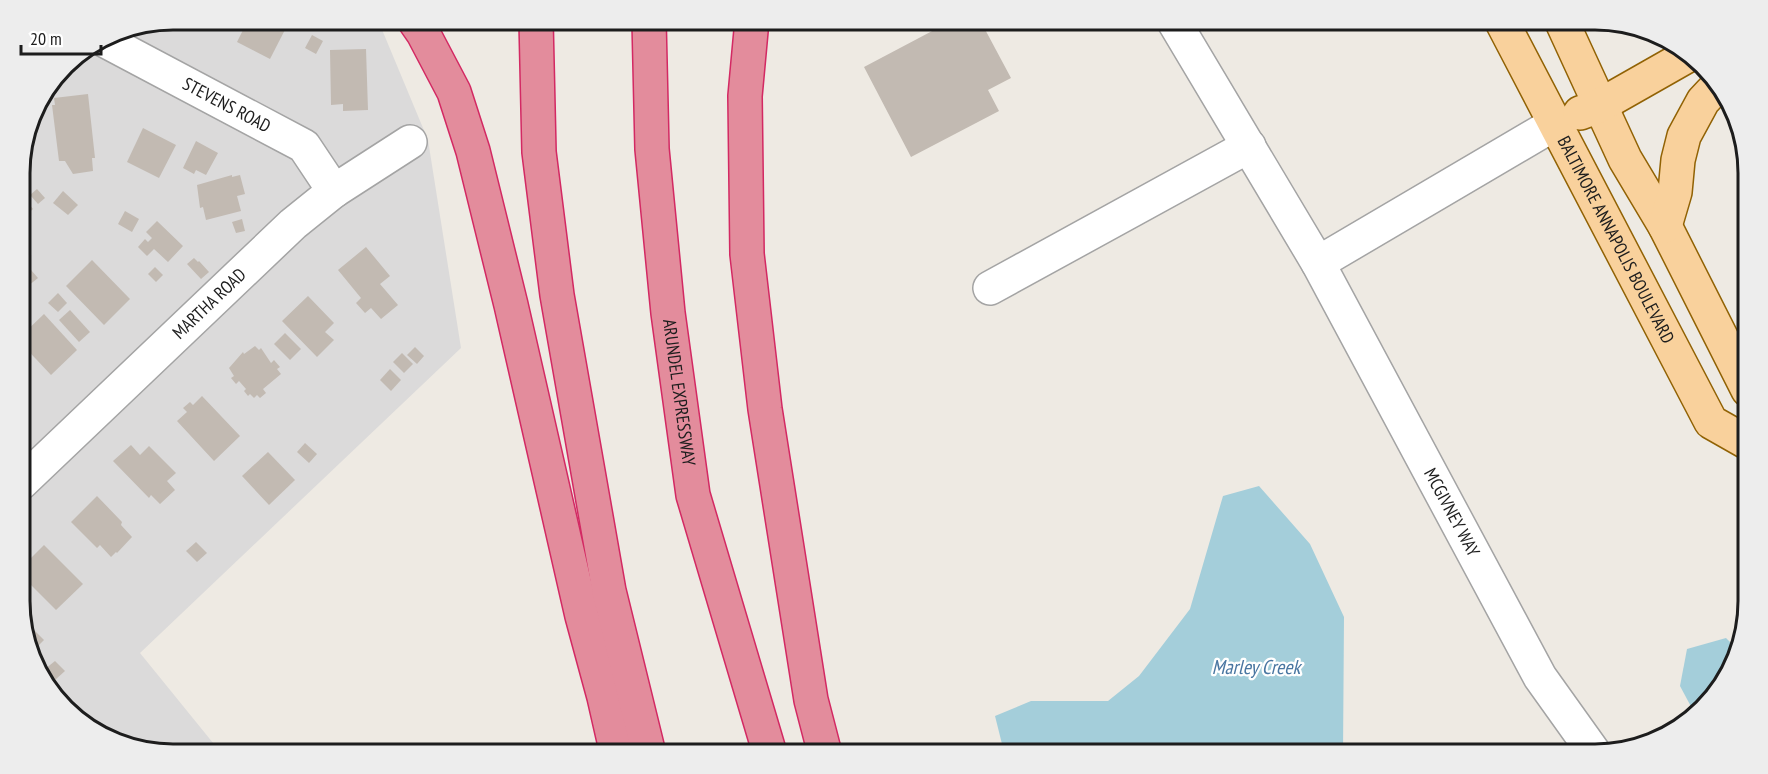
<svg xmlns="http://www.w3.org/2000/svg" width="1768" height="774" viewBox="0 0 1768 774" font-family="'PT Sans Narrow',sans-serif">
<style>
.residential{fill:#dbdada}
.water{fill:#a4ceda}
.building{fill:#c2bab2}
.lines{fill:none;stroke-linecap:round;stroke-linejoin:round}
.minor-casing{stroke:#a4a4a4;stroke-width:36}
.major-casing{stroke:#916204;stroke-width:36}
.highway-casing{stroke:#d32963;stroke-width:36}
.minor{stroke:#fff;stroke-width:33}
.major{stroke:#f9d19c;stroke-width:33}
.highway{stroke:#e38c9c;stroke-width:33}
.labels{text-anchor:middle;stroke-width:4.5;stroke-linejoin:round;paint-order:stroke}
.street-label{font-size:18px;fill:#1d1d1d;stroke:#fff}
.water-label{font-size:20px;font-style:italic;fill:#4976a1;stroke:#fff}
.rim{fill:none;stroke:#1d1d1d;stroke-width:3}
</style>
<rect width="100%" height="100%" fill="#eeeae3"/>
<path class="residential" d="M173,20h205l50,120 33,208 -321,305 82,101h-49l-59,-11 -63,-48 -30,-73 -1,-460 15,-57 36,-47 43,-27z"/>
<g class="water">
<path d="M1259,486l51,58 34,73 -1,137h-335l-4,-2 -9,-36 36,-15h77l31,-25 51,-67 33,-113z"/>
<path d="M1726,638l13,13 -2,9 -42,54 -15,-28 7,-37z"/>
</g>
<g class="building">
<path d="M248,20h42l-20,39 -33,-17z"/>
<path d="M953,20h27l31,58 -23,12 11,21 -88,46 -47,-90z"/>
<path d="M312,35l11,6 -7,13 -11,-6z"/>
<path d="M366,49l2,61 -25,1v-7l-12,1 -1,-55z"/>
<path d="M88,94l7,64h-3l1,13 -20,3 -8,-13h-6l-7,-56h3l-1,-7z"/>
<path d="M143,128l33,17 -17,33 -32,-16z"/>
<path d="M196,141l22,12 -12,22 -10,-5 -2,4 -11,-6z"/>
<path d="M232,175v2l8,-2 5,19 -8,2 4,15 -35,9 -3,-13 -3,1 -3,-23z"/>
<path d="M20,186l8,8 -4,4 9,11 -13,12z"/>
<path d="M37,189l8,9 -7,6 -8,-9z"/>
<path d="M63,191l15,14 -10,10 -15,-12z"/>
<path d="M125,211l14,8 -7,13 -14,-8z"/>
<path d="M242,219l3,12 -9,2 -4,-11z"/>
<path d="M157,221l26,25 -15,16 -14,-13 -7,7 -9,-9 7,-8 3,3 4,-4 -6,-6z"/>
<path d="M366,247l24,29 -10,8 18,21 -17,14 -10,-11 -6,5 -9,-10 5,-5 -23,-28z"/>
<path d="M194,258l4,4 1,-1 10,11 -8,7 -14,-15z"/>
<path d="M92,260l38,39 -26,26 -38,-39z"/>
<path d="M155,267l8,8 -7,7 -8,-8z"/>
<path d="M31,270l7,8 -10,8 -7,-7z"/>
<path d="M58,293l9,10 -9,9 -10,-9z"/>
<path d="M308,296l26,27 -9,9 9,8 -17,17 -35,-36z"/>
<path d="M70,310l20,22 -11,10 -20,-22z"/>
<path d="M44,314l33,36 -26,25 -31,-33v-5z"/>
<path d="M285,333l16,16 -11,11 -16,-16z"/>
<path d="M255,346l4,4 2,-2 10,15 3,-3 6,7 -3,2 4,5 -18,15 3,4 -6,5 -3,-3 -3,3 -4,-4 -2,2 -4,-5 2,-2 -7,-8 -3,3 -5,-6 3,-2 -5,-8 14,-16 1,2z"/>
<path d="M415,347l9,9 -7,8 -10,-9z"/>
<path d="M402,353l11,11 -9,9 -11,-11z"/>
<path d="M390,369l11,11 -10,11 -11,-11z"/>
<path d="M202,396l38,40 -26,25 -37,-40 10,-9 -4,-4 7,-6 3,3z"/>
<path d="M305,443l12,11 -8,9 -12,-11z"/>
<path d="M131,445l9,10 9,-9 27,27 -9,8 8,9 -15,14 -9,-9 -2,3 -36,-37z"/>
<path d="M268,452l27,28 -26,25 -27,-29z"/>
<path d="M97,496l25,26 -1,3 11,12 -15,16 -1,-1 -5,5 -11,-12 -3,3 -26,-26z"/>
<path d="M196,542l11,11 -10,9 -11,-11z"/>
<path d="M44,545l39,39 -27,26 -35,-35v-7z"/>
<path d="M34,630l10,10 -9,9 -8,-12z"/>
<path d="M55,661l10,10 -10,9 -10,-11z"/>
</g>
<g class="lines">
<defs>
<g id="minor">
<path id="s1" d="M1173,20l145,243 222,414 55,77"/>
<path id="s2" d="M102,39l202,107 30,45"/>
<path d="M1318,263l238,-140"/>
<path d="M990,288l259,-142"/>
<path id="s3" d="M21,483l272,-259 41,-33 76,-49"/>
</g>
<g id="major">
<path id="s4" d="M1501,20l210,402 37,21"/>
<path d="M1561,20l64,139 40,67 83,164"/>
<path d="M1580,113l19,-7 88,-50"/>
<path d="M1665,226l10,-34 3,-32 6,-24 19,-35 16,-17"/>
</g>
<g id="highway">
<path d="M414,20l9,13 31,59 19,59 38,154 71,311 22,81 13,57"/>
<path d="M536,20l3,132 18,143 52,296 40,163"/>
<path id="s5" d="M649,20l3,129 16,164 25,182 77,259"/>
<path d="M752,20l-7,76 2,158 18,155 46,291 14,54"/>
</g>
</defs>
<use href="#minor" class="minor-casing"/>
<use href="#major" class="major-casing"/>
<use href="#highway" class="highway-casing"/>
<use href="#minor" class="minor"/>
<use href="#major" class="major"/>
<use href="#highway" class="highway"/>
</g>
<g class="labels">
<g class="street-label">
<text dy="6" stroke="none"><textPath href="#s2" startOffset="141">STEVENS ROAD</textPath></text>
<text dy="6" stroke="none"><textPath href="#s4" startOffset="248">BALTIMORE ANNAPOLIS BOULEVARD</textPath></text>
<text dy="6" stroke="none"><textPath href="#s3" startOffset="260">MARTHA ROAD</textPath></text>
<text dy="6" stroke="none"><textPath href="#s5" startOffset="374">ARUNDEL EXPRESSWAY</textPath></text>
<text dy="6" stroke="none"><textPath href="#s1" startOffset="566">MCGIVNEY WAY</textPath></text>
</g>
<g class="water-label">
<text x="1256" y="674">Marley Creek</text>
</g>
</g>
<path d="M0 0H1768V774H0ZM173 30H1595A143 143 0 0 1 1738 173V601A143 143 0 0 1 1595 744H173A143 143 0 0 1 30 601V173A143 143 0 0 1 173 30Z" fill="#ededed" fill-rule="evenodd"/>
<path class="rim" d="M173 30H1595A143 143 0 0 1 1738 173V601A143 143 0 0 1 1595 744H173A143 143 0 0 1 30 601V173A143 143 0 0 1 173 30Z"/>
<path d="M21 45v9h80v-9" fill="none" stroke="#1d1d1d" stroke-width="3"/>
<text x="30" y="45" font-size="18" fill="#1d1d1d" stroke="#ffffff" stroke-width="4.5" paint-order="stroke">20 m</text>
</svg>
